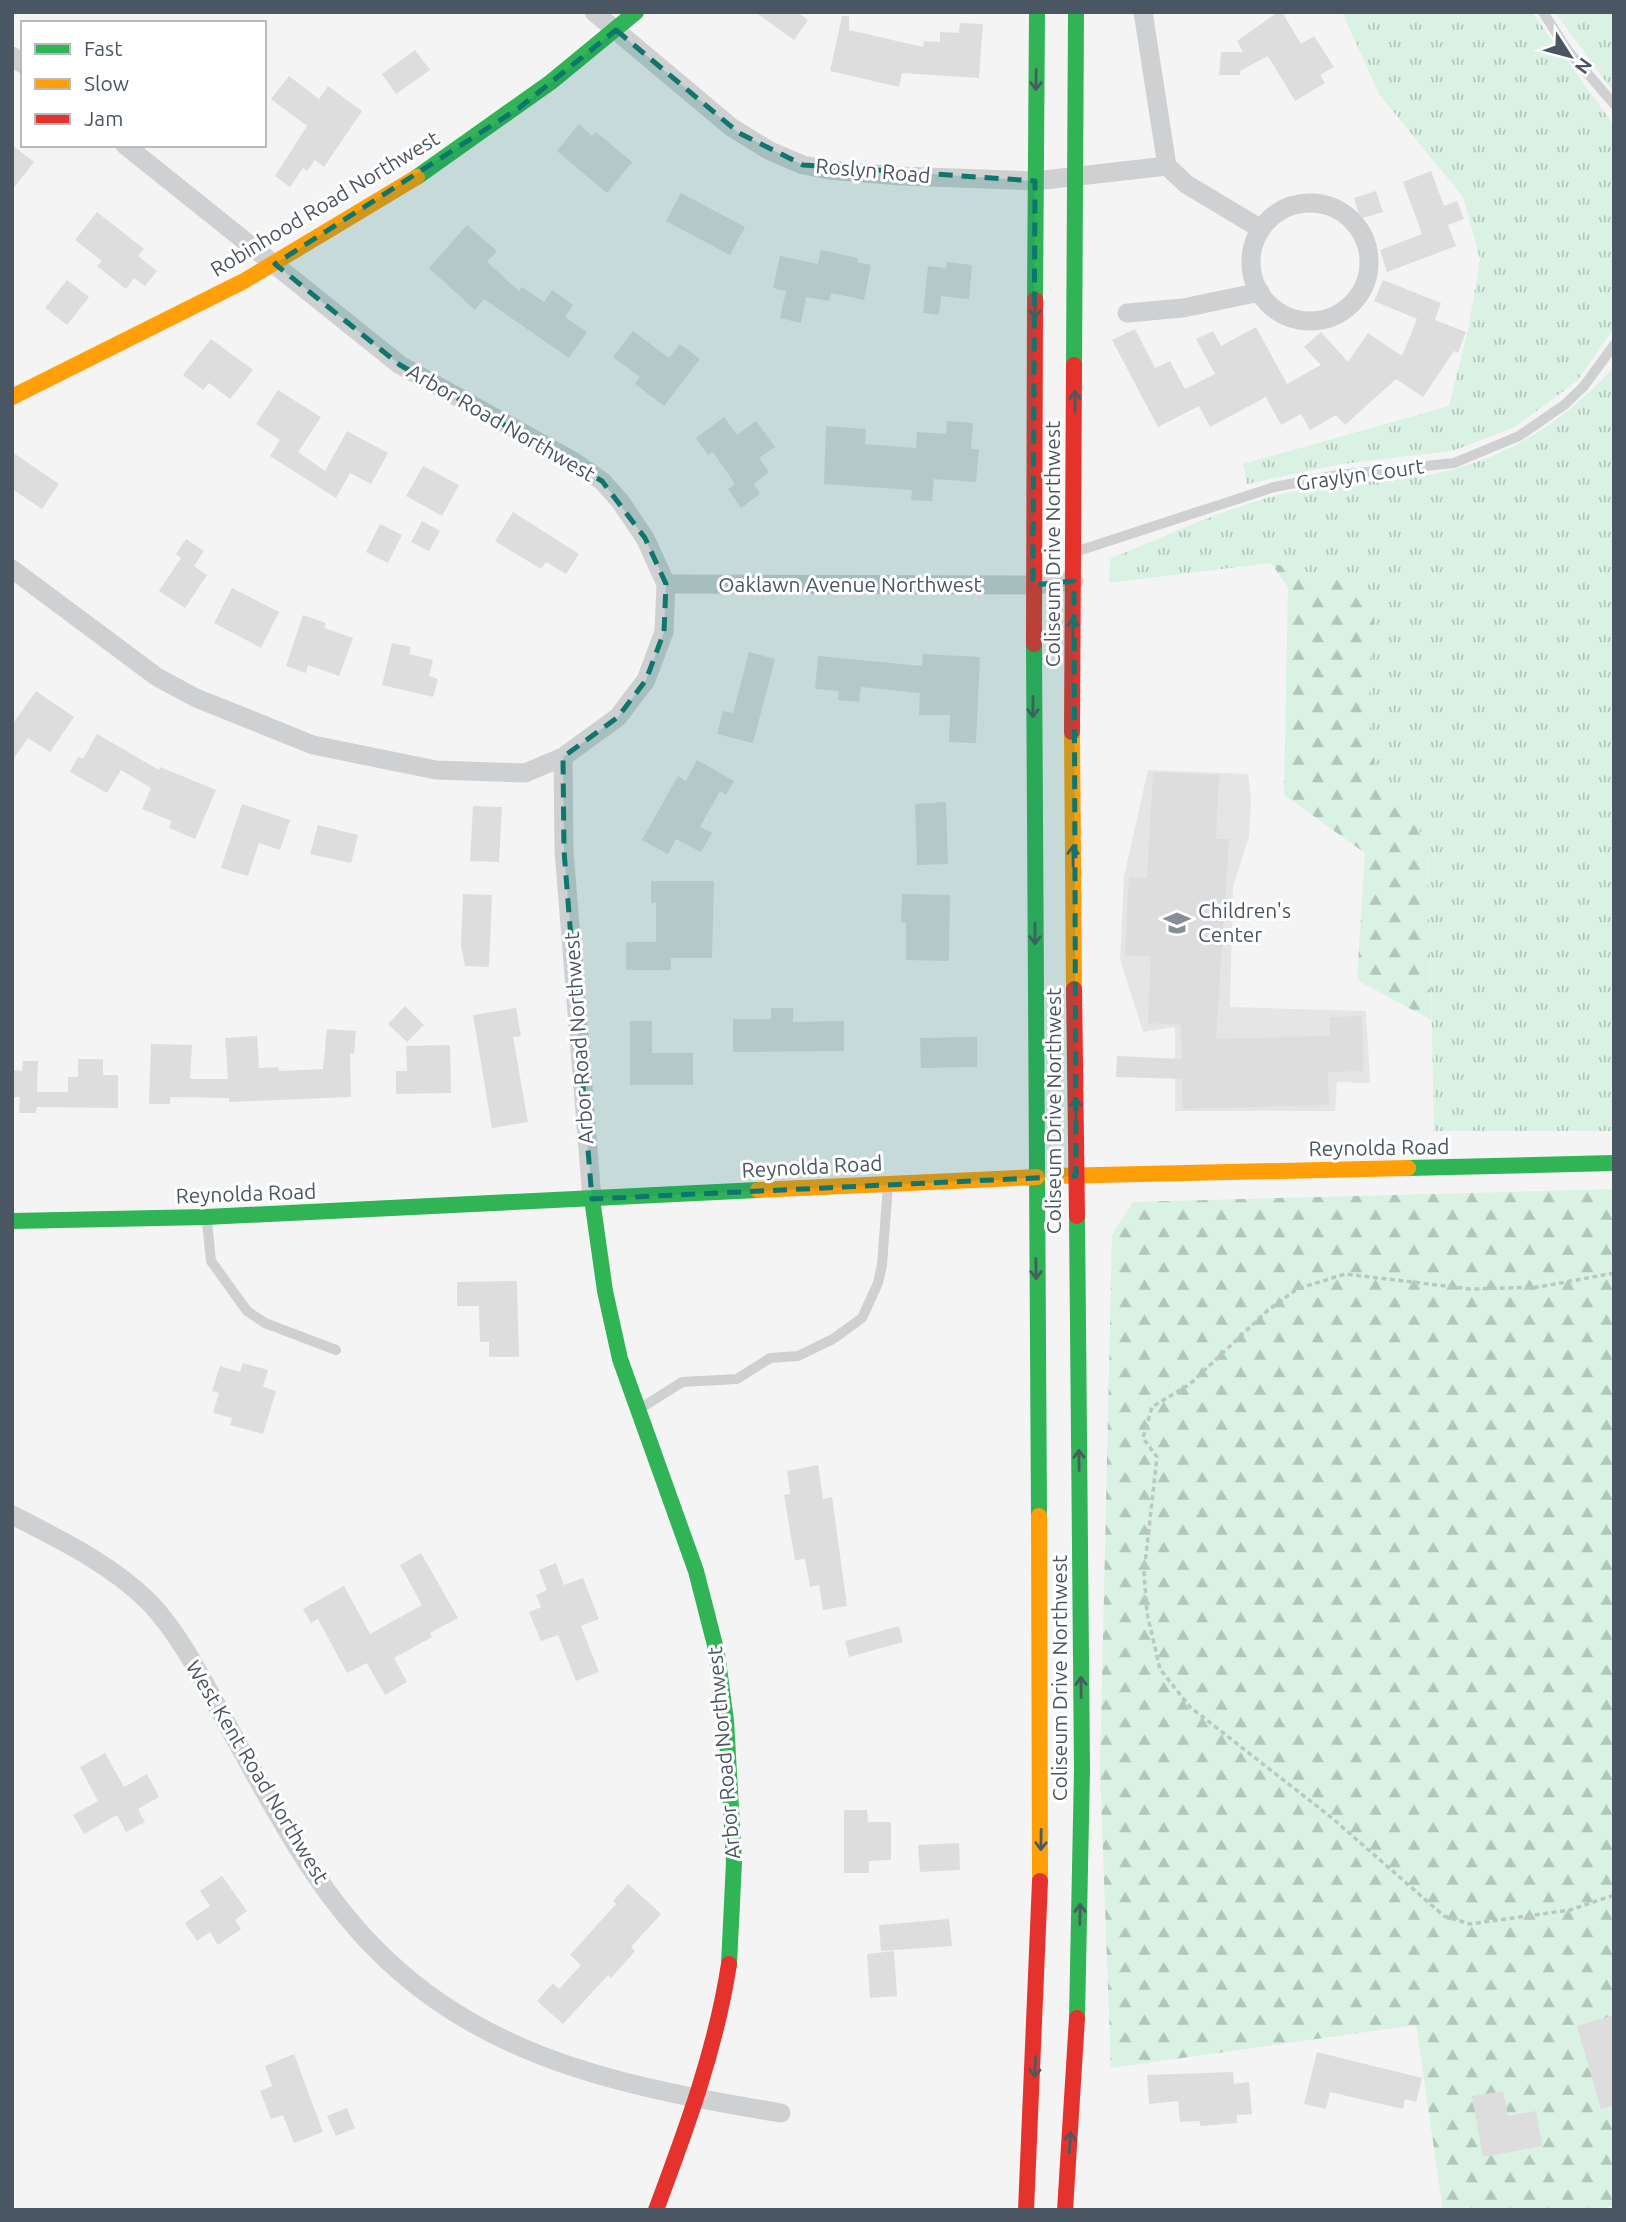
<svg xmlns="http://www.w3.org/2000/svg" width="1626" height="2222" viewBox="0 0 1626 2222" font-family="Ubuntu,sans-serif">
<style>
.education{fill:#e6e5e6}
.grass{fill:url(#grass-tufts)}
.forest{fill:url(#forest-firs)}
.building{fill:#ddddde}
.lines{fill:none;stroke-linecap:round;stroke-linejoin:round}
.path{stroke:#bcc7c4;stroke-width:3.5;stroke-dasharray:5 3.5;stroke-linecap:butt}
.lane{stroke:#ced0d2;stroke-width:10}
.street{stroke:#ced0d2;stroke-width:19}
.fast{stroke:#30b455;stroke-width:16}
.slow{stroke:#ff9f0a;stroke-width:16}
.jam{stroke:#e5322d;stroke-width:16}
.oneway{stroke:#495b60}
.marked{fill:#0f766e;fill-opacity:0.2;stroke:#0f766e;stroke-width:5;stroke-dasharray:14 9;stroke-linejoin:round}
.labels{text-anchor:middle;stroke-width:6;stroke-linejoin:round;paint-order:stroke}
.street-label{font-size:21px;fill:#4a5661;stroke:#fff}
.poi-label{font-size:21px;fill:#4a5661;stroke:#fff;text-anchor:start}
</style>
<defs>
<pattern id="grass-tufts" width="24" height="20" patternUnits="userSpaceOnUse" patternTransform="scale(1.75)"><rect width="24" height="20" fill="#d9f2e3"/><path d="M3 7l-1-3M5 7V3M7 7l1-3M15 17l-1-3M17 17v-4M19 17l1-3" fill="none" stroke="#b2c7bb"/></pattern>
<pattern id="forest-firs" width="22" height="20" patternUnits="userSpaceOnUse" patternTransform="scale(1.75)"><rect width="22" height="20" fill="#d9f2e3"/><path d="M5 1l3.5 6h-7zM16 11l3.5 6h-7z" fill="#b2c7bb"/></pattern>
</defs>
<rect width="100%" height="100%" fill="#f4f4f4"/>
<path class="education" d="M1148,770l100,4 3,26 -2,37 -16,50 -3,120 136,4 4,72 -33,-1 -2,29h-160v-84l-32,5 -23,-73 4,-83z"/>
<g class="grass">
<path d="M1342,12h190l78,108 4,10v198l-37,53 -62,46 -63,24 -111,13 -94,20 -4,-20 206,-58 19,-76 12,-71 -17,-62 -84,-103z"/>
<path d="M1555,12h59v81z"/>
<path d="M1614,367v764h-180l-6,-288 -53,-73 -6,-73 -25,-115 -73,-19 -162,20 1,-24c55,-23 111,-49 168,-64 42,-11 85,-12 127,-17 87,-10 150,-47 209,-111z"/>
</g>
<g class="forest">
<path d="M1271,563l73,19 30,38 -5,77 6,73 53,72 3,178 -74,-40 8,-127 -81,-58 4,-208z"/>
<path d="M1614,1189v1016l-13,5h-158l-27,-185 -305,43 -11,-297 12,-536 21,-33z"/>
</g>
<g class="building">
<path d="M755,12h42l11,8 -14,20z"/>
<path d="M1278,12h4l19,32 13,-8 20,31 -14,8 5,8 -30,18 -27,-45 -28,15v4h-21l2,-23h22l-6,-11z"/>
<path d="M842,16h7v14l74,17 1,-6 16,1v-10l19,1 1,-10 23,1 -4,54 -77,-5 -3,14 -69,-16z"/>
<path d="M415,50l15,20 -34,24 -14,-20z"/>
<path d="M289,76l30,23 9,-13 34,25 -38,56 -9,-7 -8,11 -4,-3 -13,19 -15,-11 32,-50 -36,-27z"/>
<path d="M579,124l13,12 4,-4 36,30 -25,31 -50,-42z"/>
<path d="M12,145l22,17 -22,28z"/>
<path d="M1431,171l13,35 13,-5 7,18 -16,6 8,21 -69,26 -7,-22 42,-16 -19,-52z"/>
<path d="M1376,191l7,21 -23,7 -6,-21z"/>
<path d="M681,193l64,34 -15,28 -64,-34z"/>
<path d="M97,212l47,37 -6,7 19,15 -12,15 -11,-8 -8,11 -29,-23 5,-5 -27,-21z"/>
<path d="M467,225l30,26 -10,11 32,29 3,-4 22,15 8,-12 21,15 -8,12 22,15 -18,26 -85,-59 -9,11 -46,-42z"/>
<path d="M821,250l37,8 -1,4 14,3 -7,35 -33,-7 -2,8 -23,-4 -5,26 -21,-5 6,-27 -13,-3 7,-32 38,8z"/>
<path d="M947,262l25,3 -3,34 -28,-3 -2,19 -16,-2 5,-47 18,2z"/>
<path d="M67,280l22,17 -22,28 -22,-17z"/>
<path d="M1383,280l58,23 -6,17 31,12 -8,21 -4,-2 -31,46 -27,-18 -51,46 -9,-10 -26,15 -9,-16 -20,11 -15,-28 -56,30 -11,-21 -41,21 -46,-87 23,-11 20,39 15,-7 15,28 30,-15 -19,-35 17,-8 8,15 35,-19 31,57 34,-19 -17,-18 17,-15 27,30 20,-29 34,23 15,-37 -43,-18z"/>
<path d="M633,331l36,27 11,-14 20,15 -36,47 -29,-22 5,-7 -27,-20z"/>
<path d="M211,339l42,31 -23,29 -21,-16 -6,7 -20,-15z"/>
<path d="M278,390l43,27 -23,35 27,19 22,-40 41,22 -17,31 -21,-11 -14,25 -66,-42 10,-16 -24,-16z"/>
<path d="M724,417l13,18 19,-14 19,26 -16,11 10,14 -15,12 6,10 -19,14 -13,-19 7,-5 -22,-32 -5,3 -12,-17z"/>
<path d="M947,421l26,2 -2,26h8l-3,33 -42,-3 -2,22 -21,-1 1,-10 -88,-6 2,-58 40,3 -1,15 51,4 1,-16 29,2z"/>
<path d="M12,452l47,32 -17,25 -30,-20z"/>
<path d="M423,466l36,19 -17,31 -36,-20z"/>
<path d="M513,512l66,42 -13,20 -20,-12 -5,7 -46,-28z"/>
<path d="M422,521l18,10 -11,20 -18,-9z"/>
<path d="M380,524l22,11 -14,28 -22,-11z"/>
<path d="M186,539l18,12 -10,15 13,9 -22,33 -26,-17 22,-33 -5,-4z"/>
<path d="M232,588l47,24 -18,36 -47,-25z"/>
<path d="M303,615l23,8 -2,5 29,10 -14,38 -31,-11 -2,8 -20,-7z"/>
<path d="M392,643l19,4 -2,7 24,6 -4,16 9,3 -5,18 -51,-12z"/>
<path d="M749,652l26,7 -22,84 -36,-9 6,-23 10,2z"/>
<path d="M923,654l57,3 -4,86 -27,-1 1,-27h-31l1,-22 -59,-6 -2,15 -21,-2 1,-9 -24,-2 3,-33 104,10z"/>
<path d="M36,691l38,26 -24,35 -22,-14 -16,23v-36z"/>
<path d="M97,734l62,36 1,-3 56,23 -21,49 -26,-11 3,-7 -30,-12 9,-21 -30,-18 -14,23 -37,-21 8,-15 5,2z"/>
<path d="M697,760l37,21 -8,14 -6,-4 -20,36 12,6 -11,19 -25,-13 -8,15 -26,-14 36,-64 8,5z"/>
<path d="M1153,772l66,3 -3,64h13l-13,200 114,-3v-19l32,-1 1,55 -35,1 1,33 -146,4 -1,-30 -66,-2 1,-21 65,3 -1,-34 -33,-2 3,-67 -26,-1 4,-78 18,1z"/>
<path d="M946,802l2,62 -31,1 -2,-61z"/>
<path d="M242,804l48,16 -10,30 -21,-7 -11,33 -27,-8z"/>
<path d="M473,806l29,1 -3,55 -29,-1z"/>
<path d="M318,825l40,10 -7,28 -41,-9z"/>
<path d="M651,881h63l-2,77h-41v12h-45v-28h30v-39h-5z"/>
<path d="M463,894l29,1 -3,72 -24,-1 -4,-21z"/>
<path d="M902,894l48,1 -1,66 -43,-1v-37l-5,-1z"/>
<path d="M405,1006l19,19 -17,17 -19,-18z"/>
<path d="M516,1008l5,28 -8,1 15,85 -36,6 -19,-113z"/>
<path d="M771,1008h22v14l51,-1v30l-111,1v-33h38z"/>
<path d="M630,1021h22v32h41v32h-63z"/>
<path d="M327,1029l29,2 -2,23 -4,-1 1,44 -122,5v-4l-59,-1v7h-21l2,-60 41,1 -2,34h38l-3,-41 32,-2 2,32 19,-1 1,4 44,-2z"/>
<path d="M977,1037v30l-56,1 -1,-30z"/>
<path d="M450,1045l1,48 -55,1v-23h11l-1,-25z"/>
<path d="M78,1059h25v16h15v33l-81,-1 -1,6h-17l1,-16h-8v-27l10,1 1,-10h15l-1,31h31v-15h10z"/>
<path d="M517,1281l2,76h-30v-15h-9l-1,-36h-22v-24z"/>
<path d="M243,1363l25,7 -5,17 13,4 -13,43 -33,-9 2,-7 -19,-5 6,-20 -7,-2 8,-25 20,6z"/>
<path d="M818,1465l5,34 9,-2 15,109 -24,4 -4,-25 -9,2 -5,-28 -10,1 -11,-65 6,-1 -3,-23z"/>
<path d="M421,1553l37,65 -28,15 2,4 -38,21 13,24 -22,13 -18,-32 -20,10 -29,-54 -7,4 -8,-14 41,-23 26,48 52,-29 -22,-40z"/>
<path d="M556,1563l8,22 19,-7 16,41 -18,7 18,46 -23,9 -18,-46 -17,6 -12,-29 12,-5 -5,-12 11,-5 -8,-20z"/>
<path d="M899,1626l4,16 -54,15 -4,-16z"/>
<path d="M105,1753l19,34 23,-13 12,23 -21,12 7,13 -19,10 -9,-17 -33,19 -11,-19 25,-14 -18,-34z"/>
<path d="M844,1810h23l1,12h23v38l-22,1v12h-25z"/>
<path d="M959,1843l1,27 -40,2 -2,-27z"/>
<path d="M222,1876l25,35 -12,9 6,9 -23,16 -8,-13 -13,9 -12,-18 25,-17 -10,-15z"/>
<path d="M628,1884l33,30 -30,33 4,4 -24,27 -3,-3 -45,49 -26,-23 16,-18 6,6 22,-24 -11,-10 46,-51 -3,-3z"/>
<path d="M949,1919l3,27 -71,5 -2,-26z"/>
<path d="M894,1951l3,45 -27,2 -3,-44z"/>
<path d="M1614,2015v90l-13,4 -24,-83z"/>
<path d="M1317,2052l105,26 -6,24 -11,-3 -2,10 -73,-17 -4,17 -22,-5z"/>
<path d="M294,2054l29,78 -29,11 -11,-28 -12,4 -11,-28 12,-5 -7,-20z"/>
<path d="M1233,2072l1,12 15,-2 3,32 -15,1v8l-37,3v-5l-20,1 -2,-21 -29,3 -2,-29z"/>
<path d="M1503,2091l5,25 28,-5 6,35 -59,11 -11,-61z"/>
<path d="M347,2108l8,20 -19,8 -9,-20z"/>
</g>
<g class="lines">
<path class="path" d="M1614,1273l-75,14 -68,2 -126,-15 -48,15 -30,22 -77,73 -38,23 -9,31 14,19 -13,116 3,40 13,56 30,38 142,111 112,98 26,8 100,-14 44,-15"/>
<g class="lane">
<path d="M1543,12l25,39 46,53"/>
<path d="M1078,551l196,-64 64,-12 116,-12 65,-27 45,-31 20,-19 30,-41"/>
<path d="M207,1221l4,40 36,50 18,12 71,27"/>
<path d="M638,1410l44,-28 55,-3 33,-21 28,-2 35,-17 29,-21 16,-35 4,-18 6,-80"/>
</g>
<g class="street">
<path d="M594,12l137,115 39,24 33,14 26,5 72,6 134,5 132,-15 -24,-154"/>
<path d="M12,56l11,8"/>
<path d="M1167,166l19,18 75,45"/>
<circle cx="1310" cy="262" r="59"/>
<path d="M1127,313l56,-5 77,-16"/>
<path d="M12,569l145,108 39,21 117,47 123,25 89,3 38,-16 55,-40 28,-37 18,-48 2,-48 -21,-46 -25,-37 -18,-20 -29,-20 -173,-96 -275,-220"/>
<path d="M666,584l367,1 41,-4"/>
<path d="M563,757l1,94 28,348"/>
<path d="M12,1515c47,24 101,50 138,88 30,32 51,74 72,112 47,84 93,178 165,245 109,104 252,129 394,153"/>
</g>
<g class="fast">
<path d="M417,177l134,-95 85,-70"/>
<path d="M1035,300l2,-288"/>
<path d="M1074,365l2,-353"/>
<path d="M1034,644l5,872"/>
<path d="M1408,1168l206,-5"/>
<path d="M592,1199l13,92 15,68 76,212 21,82 9,68 8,141 -5,102"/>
<path d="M1077,1216l5,553 -5,249"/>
<path d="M12,1221l194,-4 552,-27"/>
</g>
<g class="slow">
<path d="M12,397l232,-116 173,-104"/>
<path d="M1072,732l2,257"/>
<path d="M1055,1176l353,-8"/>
<path d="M758,1190l279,-13"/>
<path d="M1039,1516l1,365"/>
</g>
<g class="jam">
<path d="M1034,644l1,-344"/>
<path d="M1072,732l2,-367"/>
<path d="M1074,989l3,227"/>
<path d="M656,2210c30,-80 60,-161 73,-246"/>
<path d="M1026,2210l14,-329"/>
<path d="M1065,2210l12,-192"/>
</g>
</g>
<defs><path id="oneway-shaft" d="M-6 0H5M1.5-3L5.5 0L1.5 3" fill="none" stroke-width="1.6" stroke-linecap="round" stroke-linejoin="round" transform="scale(1.75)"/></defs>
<g class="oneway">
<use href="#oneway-shaft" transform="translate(1036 80) rotate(91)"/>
<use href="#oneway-shaft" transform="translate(1035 308) rotate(90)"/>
<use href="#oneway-shaft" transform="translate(1075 401) rotate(-90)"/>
<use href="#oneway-shaft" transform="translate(1073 628) rotate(-89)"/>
<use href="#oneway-shaft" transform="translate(1033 707) rotate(90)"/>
<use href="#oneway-shaft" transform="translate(1073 856) rotate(-91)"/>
<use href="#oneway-shaft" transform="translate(1035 934) rotate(90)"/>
<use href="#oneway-shaft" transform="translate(1076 1108) rotate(-91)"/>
<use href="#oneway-shaft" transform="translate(1036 1269) rotate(89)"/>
<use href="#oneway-shaft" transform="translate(1079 1460) rotate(-91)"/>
<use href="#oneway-shaft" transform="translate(1081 1687) rotate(-91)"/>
<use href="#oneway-shaft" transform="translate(1041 1840) rotate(91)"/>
<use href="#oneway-shaft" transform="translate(1080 1914) rotate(-89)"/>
<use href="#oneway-shaft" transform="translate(1035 2067) rotate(94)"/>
<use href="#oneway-shaft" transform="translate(1070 2142) rotate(-86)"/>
</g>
<path class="marked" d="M616,30l123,103 64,32 232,16 -2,404 41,-4 2,595 -484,23 -28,-348 -1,-94 55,-40 28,-37 18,-48 2,-48 -21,-46 -43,-57 -202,-116 -125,-101 244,-156z"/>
<defs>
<symbol id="school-bare" viewBox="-9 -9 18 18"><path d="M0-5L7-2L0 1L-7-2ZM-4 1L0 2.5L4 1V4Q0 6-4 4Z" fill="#868d94" stroke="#fff" stroke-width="2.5" paint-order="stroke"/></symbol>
</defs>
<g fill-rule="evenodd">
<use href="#school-bare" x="1158" y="904" width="38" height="38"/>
</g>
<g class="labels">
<g class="street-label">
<text transform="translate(873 171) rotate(5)" y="7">Roslyn Road</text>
<text transform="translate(325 204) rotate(-31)" y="7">Robinhood Road Northwest</text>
<text transform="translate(501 423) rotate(30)" y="7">Arbor Road Northwest</text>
<text transform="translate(1360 475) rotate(-8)" y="7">Graylyn Court</text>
<text transform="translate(1053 544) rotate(-90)" y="7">Coliseum Drive Northwest</text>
<text x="850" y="592">Oaklawn Avenue Northwest</text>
<text transform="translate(579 1038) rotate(-94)" y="7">Arbor Road Northwest</text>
<text transform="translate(1054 1111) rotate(-90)" y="7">Coliseum Drive Northwest</text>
<text transform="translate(1379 1148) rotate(-1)" y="7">Reynolda Road</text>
<text transform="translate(812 1167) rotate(-3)" y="7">Reynolda Road</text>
<text transform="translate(246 1194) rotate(-2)" y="7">Reynolda Road</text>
<text transform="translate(1060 1678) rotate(-90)" y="7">Coliseum Drive Northwest</text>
<text transform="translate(724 1753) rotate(-95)" y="7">Arbor Road Northwest</text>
<text transform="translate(257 1772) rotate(59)" y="7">West Kent Road Northwest</text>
</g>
<g class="poi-label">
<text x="1198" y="918">Children's<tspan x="1198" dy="24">Center</tspan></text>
</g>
</g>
<rect width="1626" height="2222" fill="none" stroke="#4a5661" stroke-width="28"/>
<rect x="21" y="21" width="245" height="126" fill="#ffffff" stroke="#b7bbc0" stroke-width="2"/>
<rect x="35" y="44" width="35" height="10" fill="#30b455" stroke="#b7bbc0" stroke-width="2"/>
<text x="84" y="56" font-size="21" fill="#4a5661">Fast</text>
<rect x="35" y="79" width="35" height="10" fill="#ff9f0a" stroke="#b7bbc0" stroke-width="2"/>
<text x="84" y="91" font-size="21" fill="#4a5661">Slow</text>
<rect x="35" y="114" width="35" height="10" fill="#e5322d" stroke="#b7bbc0" stroke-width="2"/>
<text x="84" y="126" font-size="21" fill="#4a5661">Jam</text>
<g transform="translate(1570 56) rotate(126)" stroke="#ffffff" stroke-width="5" paint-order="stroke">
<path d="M0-5L12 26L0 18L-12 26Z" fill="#4a5661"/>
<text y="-10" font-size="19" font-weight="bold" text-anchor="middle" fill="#4a5661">N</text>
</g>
</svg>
